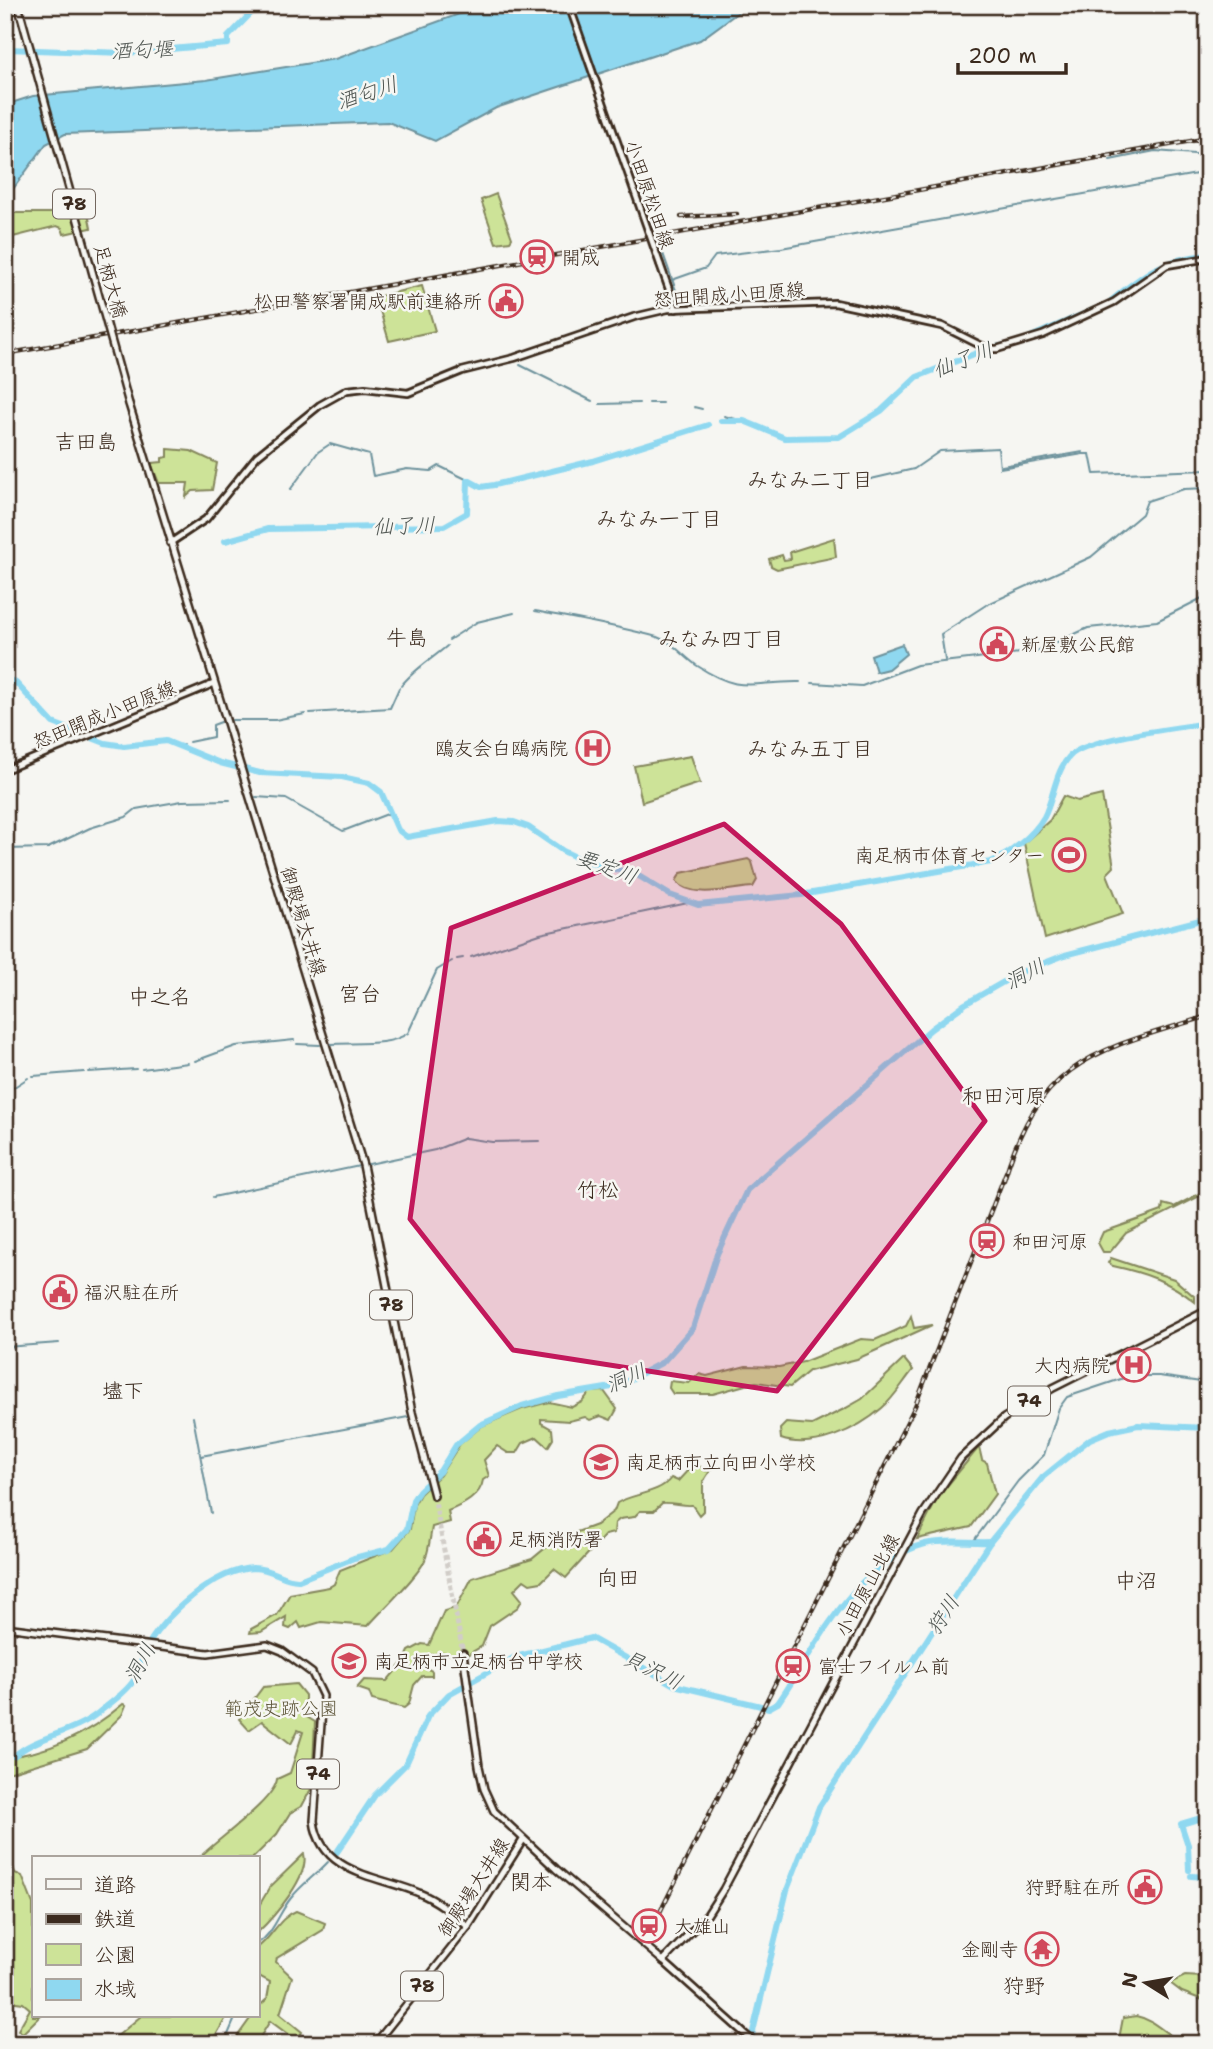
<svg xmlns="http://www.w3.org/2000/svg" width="1213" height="2049" viewBox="0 0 1213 2049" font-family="'Shantell Sans','Klee One',sans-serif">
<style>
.green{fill:#cde398;stroke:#84865b;stroke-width:2}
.water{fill:#8fd8f0;stroke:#6d929c;stroke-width:2}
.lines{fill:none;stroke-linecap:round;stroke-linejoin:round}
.stream{stroke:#6d929c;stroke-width:2}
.river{stroke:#8fd8f0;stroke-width:6}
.primary-tunnel{stroke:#d1cdc8;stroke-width:5;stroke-dasharray:5 2.5;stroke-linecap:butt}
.secondary-casing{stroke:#3b2a1e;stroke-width:10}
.primary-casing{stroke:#3b2a1e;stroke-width:10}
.secondary{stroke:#f6f6f2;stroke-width:4.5}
.primary{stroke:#f6f6f2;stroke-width:5}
.rail-casing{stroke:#3b2a1e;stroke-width:4.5}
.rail{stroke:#f6f6f2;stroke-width:2;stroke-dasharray:5;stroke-linecap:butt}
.secondary-bridge-casing{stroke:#3b2a1e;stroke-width:10;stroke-linecap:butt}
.primary-bridge-casing{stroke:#3b2a1e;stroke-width:10;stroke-linecap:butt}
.secondary-bridge{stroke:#f6f6f2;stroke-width:4.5}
.primary-bridge{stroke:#f6f6f2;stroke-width:5}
.marked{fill:#c2185b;fill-opacity:0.2;stroke:#c2185b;stroke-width:5;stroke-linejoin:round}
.labels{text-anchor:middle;stroke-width:5;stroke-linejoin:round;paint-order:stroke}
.shield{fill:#f6f6f2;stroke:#73675e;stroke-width:2}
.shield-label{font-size:18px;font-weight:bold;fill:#3b2a1e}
.street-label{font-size:19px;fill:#3b2a1e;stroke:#f6f6f2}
.poi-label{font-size:19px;fill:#3b2a1e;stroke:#f6f6f2;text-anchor:start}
.park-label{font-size:19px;fill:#60583c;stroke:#f6f6f2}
.water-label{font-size:21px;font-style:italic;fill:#505652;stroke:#f6f6f2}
.neighbourhood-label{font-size:21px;fill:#3b2a1e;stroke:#f6f6f2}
</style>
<rect width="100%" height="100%" fill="#f6f6f2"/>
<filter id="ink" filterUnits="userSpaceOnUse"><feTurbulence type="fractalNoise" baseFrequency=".0143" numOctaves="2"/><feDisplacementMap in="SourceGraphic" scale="14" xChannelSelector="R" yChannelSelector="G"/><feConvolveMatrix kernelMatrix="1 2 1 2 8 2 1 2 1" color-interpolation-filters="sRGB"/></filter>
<g filter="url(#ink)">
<g class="green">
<path d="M496,194l16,44 -2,3 -14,2 -15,-43z"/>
<path d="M5,213h83l3,15 -27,6 -2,-6 -5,-2 -52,13z"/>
<path d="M422,286l13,45 -46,10 -13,-44z"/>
<path d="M168,449l23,2 26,12 -5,27 -19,1 -7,6 2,-14h-29l-8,-20 11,-1v-4l6,-1z"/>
<path d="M834,538l2,19 -59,12 -6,-3 -2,-7 13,-4 2,5 7,-1 -1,-7z"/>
<path d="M691,756l9,27 -58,19 -8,-36z"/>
<path d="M1102,795l12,72 -7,7 16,40 -78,25 -21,-96 26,-23 13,-24 14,5z"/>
<path d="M748,859l4,3 5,18 -4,7c-21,1 -62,13 -77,-6l5,-8z"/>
<path d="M1208,1189v3l-82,41 -16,19h-7l-5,-9 5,-11c21,-7 40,-14 59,-21l1,-7 11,3z"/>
<path d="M1111,1258l63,21 21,18v5c-26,-21 -50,-29 -82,-36l-5,-3z"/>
<path d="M911,1316l3,12 18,-3 -75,34 -48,12 -19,16 -34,-5 -43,12h-40l-4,-6 1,-7 19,2 10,-9 8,2 39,-10 33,1 24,-5 58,-23 14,1 31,-14z"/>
<path d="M904,1359l9,11c-10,12 -19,28 -31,38 -25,22 -69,42 -101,31l-1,-10 6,-6 26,2 34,-17 16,-9z"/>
<path d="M604,1391l13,18 -6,11 -10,-4 -11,4 -5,-3 -16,4 -28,-2v4l11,6 1,10 -5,8 -11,-10 -14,6 -6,10h-9l-11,-7 -13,14 5,16 -6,4c-2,16 -20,25 -35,31l2,11 -18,5c-2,11 -3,23 -7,33 -5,14 -44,51 -57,66l-47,-4 -20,6 -3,-6 -8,7 -5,-2 1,-10 -25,15 -11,1 1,-4 26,-14 13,-21 39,-7 5,-3 6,-14 53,-21 17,-20 4,-24 6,-11 20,-19 20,-31 22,-18 40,-17 27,-7 23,5 10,-5 8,-10z"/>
<path d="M979,1447l3,13 5,3 8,31 -24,33 -54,12 21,-42z"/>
<path d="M699,1466l7,5 7,-5 -10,16v29l-4,4 -7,-10c-11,1 -19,-3 -30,-2l-8,8h-14l-6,6 -14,2 -5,4 -1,10 -9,2 -39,43 -12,-9 -13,13 -11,2 -6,-4 -10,10 8,10 -4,7 -28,19 -8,20 -15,9 -7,-4 -5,5 -13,-4 -11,3 -5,13 6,3v5h-10l-8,9 -5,19 -5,4 -32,-8 -3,-8 -12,-4 7,-8 23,1 18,-21 4,-9 13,-7 7,1 15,-34 12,-3 16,-30 60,-19 23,-19 41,-15 18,-14 3,-8c17,-10 42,-9 54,-25l7,3 10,-11z"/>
<path d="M296,1684l9,11v21l10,6 -3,65 -10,19 -12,7 -13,21 -24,24h-54c17,-18 76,-58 78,-79l13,-6 13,-41 -5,-2 -7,14 -29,-23 -13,9 -10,-11 24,-32z"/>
<path d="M123,1704l3,1 -4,10 -35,34 -82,25v-17c46,-4 84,-24 118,-53z"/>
<path d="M304,1854c6,22 -31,64 -47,79v-24l13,-22z"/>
<path d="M12,1863l3,10 7,3 11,28v112h7l-17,17 -5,-3 12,-21 -7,-6 -14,-2 -4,-5v-108z"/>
<path d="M296,1911l29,12 -2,7 -46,28 -1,4 16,15 -12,37 22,18 -5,9 -27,-20 -14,23h-24l20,-28h5v-8l10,-9 3,-17 -13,-7v-27c16,-11 21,-30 39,-37z"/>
<path d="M1208,1971v31l-26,-10 -12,-9 15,-7 18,1z"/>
<path d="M141,2016h86l-16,28h-103z"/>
<path d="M1136,2016c21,4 32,23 52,28h-70l5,-26z"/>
</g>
<g class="water">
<path d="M484,5h264l-48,35 -204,68 -61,33 -47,-19 -323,12 -19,10 -41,56v-95l28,-9 173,-16 129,-21z"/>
<path d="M902,644l4,10 -18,15 -12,3 -5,-17z"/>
</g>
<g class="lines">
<g class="stream">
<path d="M1110,160l45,-9 53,4"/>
<path d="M660,245l18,51"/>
<path d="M672,280l34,-12 9,-12 66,-8 427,-76"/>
<path d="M520,365l72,36"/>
<path d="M649,403h13"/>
<path d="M600,404l39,-1"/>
<path d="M694,407l8,2"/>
<path d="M724,416l20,5"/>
<path d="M1002,466l81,-14"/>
<path d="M858,482l56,-13 26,-18 58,-3 2,20 83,-14h7l4,20 114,-4"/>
<path d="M290,490l28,-38 12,-8 39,11 4,21 34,-7 24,2 8,-5 29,14"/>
<path d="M535,611c41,8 82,15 122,26 17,6 25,18 39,28 47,31 56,16 104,17"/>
<path d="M449,640l28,-18 37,-9"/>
<path d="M945,660l-4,-26 45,-29 105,-48 51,-43 5,-13 37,-12 24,-1"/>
<path d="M812,683l50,3 55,-21 120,-14 51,-23 69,-7 51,-26"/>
<path d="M401,686c12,-16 31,-27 46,-40"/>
<path d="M310,713l80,-5 9,-20"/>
<path d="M232,720h43l30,-6"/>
<path d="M189,742l24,-5v-12l8,-3"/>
<path d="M180,746l3,-1"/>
<path d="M256,797l30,2 57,32 47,-18"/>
<path d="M5,849l43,-1 42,-20 36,-11 10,-8 46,-8 48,-1"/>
<path d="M471,957l69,-23 148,-31"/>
<path d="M457,959l6,-1"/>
<path d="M297,1044l23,1"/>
<path d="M330,1044c24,-2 59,3 78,-11l29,-63 15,-9"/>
<path d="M195,1061l41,-15 58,-6"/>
<path d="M142,1069l46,-6"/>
<path d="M89,1072l47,-3"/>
<path d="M33,1076l51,-4"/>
<path d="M5,1093l23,-15"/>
<path d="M213,1197l222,-47 30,-12 27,4 48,-1"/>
<path d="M5,1347l54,-4"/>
<path d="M193,1417l18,96"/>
<path d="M201,1456l207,-39"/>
<path d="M972,1543l46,-62 26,-26 15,-47 8,-11 63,-21h29l49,7"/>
<path d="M257,1944c18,-12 21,-30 34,-46 11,-14 25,-23 37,-36"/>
<path d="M224,2044l12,-28"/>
</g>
<g class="river">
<path d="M5,49l120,4 103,-9v-7l31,-32"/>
<path d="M1106,305c34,-28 55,-47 102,-50"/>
<path d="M1028,338l67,-29"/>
<path d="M721,421h23l41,17 54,-1 42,-26 36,-34 67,-27 21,-5"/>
<path d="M225,541l43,-12 176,-3 23,-13 1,-33 13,7 13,-2 99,-24 115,-36"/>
<path d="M5,678l11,5 37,40 52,20 19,3 42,-5 54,22 40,10 82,4 27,6 12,9 17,38 9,7 91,-16 16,1 14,5 35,24 21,10 53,14 33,20 28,10 103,-10 190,-33c18,-7 43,-27 53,-45 10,-19 11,-48 28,-63 22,-17 106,-26 136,-31"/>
<path d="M5,1756h9c23,-20 59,-23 84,-43 11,-9 29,-21 36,-33 6,-11 8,-24 14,-35 19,-32 67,-75 105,-77 20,0 30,13 46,12l55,-22 35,-9 18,-20 6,-29 6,-9 21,-20 16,-26 24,-20 42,-19 36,-10 60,-10 45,-24 30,-34 24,-74 30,-64 184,-161 34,-25 56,-32 44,-17 143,-37"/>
<path d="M337,1852l38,-57 31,-31 22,-48 21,-22 66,-37 76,-19 83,47 95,23 9,-5c39,-56 75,-140 147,-159 20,-5 45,-1 65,-2"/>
<path d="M1189,1870l-1,-25 -7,-21 27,-8"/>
<path d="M1191,1876l17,1"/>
<path d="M750,2044l37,-154 32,-83 171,-265 53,-65 47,-38 19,-8 29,-6 70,3"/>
</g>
<path class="primary-tunnel" d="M434,1496l29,157"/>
<defs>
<g id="secondary">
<path d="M569,5l34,97"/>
<path d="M660,264l16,45"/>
<path d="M170,543l36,-24 51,-63 63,-51 27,-15 18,-2 43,5 54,-22 52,-13 120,-41 34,-8 167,-6 107,23 46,23h9l46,-14 71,-33 53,-37 41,-7"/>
<path d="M5,770l208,-86"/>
<path d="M663,1961l93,83"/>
</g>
<g id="primary">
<path d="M129,404l234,761 49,247 22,84"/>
<path d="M5,1627l203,26 59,-8 15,6 30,22 11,23 -9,125c7,54 66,55 105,72 20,8 34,21 49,34"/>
<path d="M463,1653l16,113 5,23 10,22 62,58 107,92 44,-46 16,-25 200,-376 38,-56 43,-40 49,-30 155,-78"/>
<path d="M375,2044l93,-117 55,-87"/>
</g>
</defs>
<use href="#secondary" class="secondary-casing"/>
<use href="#primary" class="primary-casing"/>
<use href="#secondary" class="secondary"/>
<use href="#primary" class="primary"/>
<defs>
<g id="rail">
<path d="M681,217l56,-3"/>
<path d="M5,354l1203,-216"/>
<path d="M1004,1180c36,-122 95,-130 204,-164"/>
<path d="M656,1920l259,-514 91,-234"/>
</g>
</defs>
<use href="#rail" class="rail-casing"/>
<use href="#rail" class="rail"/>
<defs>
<path id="secondary-bridge" d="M603,102l57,162"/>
<path id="primary-bridge" d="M18,5l111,399"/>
</defs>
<use href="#secondary-bridge" class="secondary-bridge-casing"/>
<use href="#primary-bridge" class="primary-bridge-casing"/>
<use href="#secondary-bridge" class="secondary-bridge"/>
<use href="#primary-bridge" class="primary-bridge"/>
</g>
</g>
<path class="marked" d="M724,824l117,100 144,197 -208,270 -264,-41 -103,-131 41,-291z"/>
<defs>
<symbol id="station-ring" viewBox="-11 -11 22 22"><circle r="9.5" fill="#f6f6f2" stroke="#d1495b" stroke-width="1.5"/><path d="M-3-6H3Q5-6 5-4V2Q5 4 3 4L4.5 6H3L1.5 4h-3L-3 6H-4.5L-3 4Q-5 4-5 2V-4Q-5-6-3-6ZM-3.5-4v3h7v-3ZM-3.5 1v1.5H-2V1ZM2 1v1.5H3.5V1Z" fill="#d1495b"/></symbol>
<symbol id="civic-ring" viewBox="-11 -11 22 22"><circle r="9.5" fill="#f6f6f2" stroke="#d1495b" stroke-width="1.5"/><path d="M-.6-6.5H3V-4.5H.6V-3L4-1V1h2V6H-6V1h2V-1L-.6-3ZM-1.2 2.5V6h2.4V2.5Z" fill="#d1495b"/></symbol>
<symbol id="hospital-ring" viewBox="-11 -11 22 22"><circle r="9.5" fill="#f6f6f2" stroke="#d1495b" stroke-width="1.5"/><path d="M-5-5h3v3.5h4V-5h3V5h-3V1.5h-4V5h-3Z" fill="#d1495b"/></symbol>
<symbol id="stadium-ring" viewBox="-11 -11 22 22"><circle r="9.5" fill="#f6f6f2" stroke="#d1495b" stroke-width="1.5"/><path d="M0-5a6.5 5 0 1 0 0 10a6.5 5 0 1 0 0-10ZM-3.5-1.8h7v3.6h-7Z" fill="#d1495b"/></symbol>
<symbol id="school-ring" viewBox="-11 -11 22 22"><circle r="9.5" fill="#f6f6f2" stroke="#d1495b" stroke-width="1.5"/><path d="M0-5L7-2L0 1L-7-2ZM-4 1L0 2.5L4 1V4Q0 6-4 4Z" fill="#d1495b"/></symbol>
<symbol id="temple-ring" viewBox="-11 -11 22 22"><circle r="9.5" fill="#f6f6f2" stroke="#d1495b" stroke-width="1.5"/><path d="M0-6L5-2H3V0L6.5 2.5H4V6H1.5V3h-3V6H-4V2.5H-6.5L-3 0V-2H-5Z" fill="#d1495b"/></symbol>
</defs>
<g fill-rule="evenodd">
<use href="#station-ring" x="518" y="238" width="38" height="38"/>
<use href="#civic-ring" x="487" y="282" width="38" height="38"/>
<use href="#civic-ring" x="978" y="625" width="38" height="38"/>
<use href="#hospital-ring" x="574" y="729" width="38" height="38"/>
<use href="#stadium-ring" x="1050" y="836" width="38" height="38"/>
<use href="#station-ring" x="968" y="1222" width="38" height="38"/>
<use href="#civic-ring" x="41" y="1273" width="38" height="38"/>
<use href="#hospital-ring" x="1115" y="1346" width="38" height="38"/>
<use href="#school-ring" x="582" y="1443" width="38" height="38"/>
<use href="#civic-ring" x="465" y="1520" width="38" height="38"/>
<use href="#school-ring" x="330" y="1642" width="38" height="38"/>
<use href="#station-ring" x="774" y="1647" width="38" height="38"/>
<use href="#civic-ring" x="1126" y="1868" width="38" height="38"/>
<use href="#station-ring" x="630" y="1907" width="38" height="38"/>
<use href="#temple-ring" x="1023" y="1930" width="38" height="38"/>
</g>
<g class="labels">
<g class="shield">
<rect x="53" y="189.5" width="42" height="29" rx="5"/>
<rect x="370" y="1290.5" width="42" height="29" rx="5"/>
<rect x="1008" y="1386.5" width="42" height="29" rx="5"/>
<rect x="297" y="1759.5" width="42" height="29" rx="5"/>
<rect x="401" y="1971.5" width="42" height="29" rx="5"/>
</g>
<g class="shield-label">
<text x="74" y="210">78</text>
<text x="391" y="1311">78</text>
<text x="1029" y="1407">74</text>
<text x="318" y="1780">74</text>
<text x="422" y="1992">78</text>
</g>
<g class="street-label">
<text transform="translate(650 194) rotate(71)" y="7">小田原松田線</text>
<text transform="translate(111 281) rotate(74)" y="7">足柄大橋</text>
<text transform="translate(729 294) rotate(-4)" y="7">怒田開成小田原線</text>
<text transform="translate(104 714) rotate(-22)" y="7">怒田開成小田原線</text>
<text transform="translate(304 921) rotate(73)" y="7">御殿場大井線</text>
<text transform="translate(867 1585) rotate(-62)" y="7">小田原山北線</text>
<text transform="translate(473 1887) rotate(-57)" y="7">御殿場大井線</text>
</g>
<g class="poi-label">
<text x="562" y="264">開成</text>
<text x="482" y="308" text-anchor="end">松田警察署開成駅前連絡所</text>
<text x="1021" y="651">新屋敷公民館</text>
<text x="568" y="755" text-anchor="end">鴎友会白鴎病院</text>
<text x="1044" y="862" text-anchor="end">南足柄市体育センター</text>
<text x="1012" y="1248">和田河原</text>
<text x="84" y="1299">福沢駐在所</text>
<text x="1110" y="1372" text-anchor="end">大内病院</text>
<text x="626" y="1469">南足柄市立向田小学校</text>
<text x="508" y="1546">足柄消防署</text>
<text x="374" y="1668">南足柄市立足柄台中学校</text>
<text x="818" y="1673">富士フイルム前</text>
<text x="1120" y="1894" text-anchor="end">狩野駐在所</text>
<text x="674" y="1933">大雄山</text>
<text x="1018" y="1956" text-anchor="end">金剛寺</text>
</g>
<g class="park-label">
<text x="281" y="1715">範茂史跡公園</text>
</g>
<g class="water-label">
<text transform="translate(142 50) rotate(-3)" y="7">酒匂堰</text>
<text transform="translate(367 93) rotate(-18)" y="7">酒匂川</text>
<text transform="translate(963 360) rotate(-21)" y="7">仙了川</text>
<text transform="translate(404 526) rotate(-2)" y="7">仙了川</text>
<text transform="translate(607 867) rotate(20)" y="7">要定川</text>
<text transform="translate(1025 974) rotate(-27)" y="7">洞川</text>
<text transform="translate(626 1378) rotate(-23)" y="7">洞川</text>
<text transform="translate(943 1615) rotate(-57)" y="7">狩川</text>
<text transform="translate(140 1663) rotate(-61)" y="7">洞川</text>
<text transform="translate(653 1670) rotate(26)" y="7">貝沢川</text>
</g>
<g class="neighbourhood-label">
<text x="86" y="449">吉田島</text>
<text x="810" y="487">みなみ二丁目</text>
<text x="659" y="526">みなみ一丁目</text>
<text x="407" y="645">牛島</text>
<text x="721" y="646">みなみ四丁目</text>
<text x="810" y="756">みなみ五丁目</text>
<text x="360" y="1001">宮台</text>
<text x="160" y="1004">中之名</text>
<text x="1004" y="1103">和田河原</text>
<text x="598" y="1197">竹松</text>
<text x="123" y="1398">壗下</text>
<text x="618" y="1585">向田</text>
<text x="1136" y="1588">中沼</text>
<text x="531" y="1889">関本</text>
<text x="1024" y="1993">狩野</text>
</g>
</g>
<rect width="1213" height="2049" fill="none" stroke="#f6f6f2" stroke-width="28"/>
<rect x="14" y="14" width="1185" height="2021" fill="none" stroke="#3b2a1e" stroke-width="2.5" filter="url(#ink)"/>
<rect x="32" y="1856" width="228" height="161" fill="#f6f6f2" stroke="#aba49d" stroke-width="2"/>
<rect x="46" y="1879" width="35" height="10" fill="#f6f6f2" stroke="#aba49d" stroke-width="2"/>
<text x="94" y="1892" font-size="21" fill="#3b2a1e">道路</text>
<rect x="46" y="1914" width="35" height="10" fill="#3b2a1e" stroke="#aba49d" stroke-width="2"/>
<text x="94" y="1926" font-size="21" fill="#3b2a1e">鉄道</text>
<rect x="46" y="1944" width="35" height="21" fill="#cde398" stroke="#aba49d" stroke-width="2"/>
<text x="94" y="1962" font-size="21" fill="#3b2a1e">公園</text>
<rect x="46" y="1979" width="35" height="21" fill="#8fd8f0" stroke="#aba49d" stroke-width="2"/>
<text x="94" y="1996" font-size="21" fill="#3b2a1e">水域</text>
<g transform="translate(1146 1983) rotate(281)" stroke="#f6f6f2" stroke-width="5" paint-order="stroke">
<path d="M0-5L12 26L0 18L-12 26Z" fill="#3b2a1e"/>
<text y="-10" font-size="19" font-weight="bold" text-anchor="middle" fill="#3b2a1e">N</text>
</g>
<path d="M958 63v10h108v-10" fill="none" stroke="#3b2a1e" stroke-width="3.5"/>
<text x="968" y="63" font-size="21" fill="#3b2a1e" stroke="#f6f6f2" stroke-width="5" paint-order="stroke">200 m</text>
</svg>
